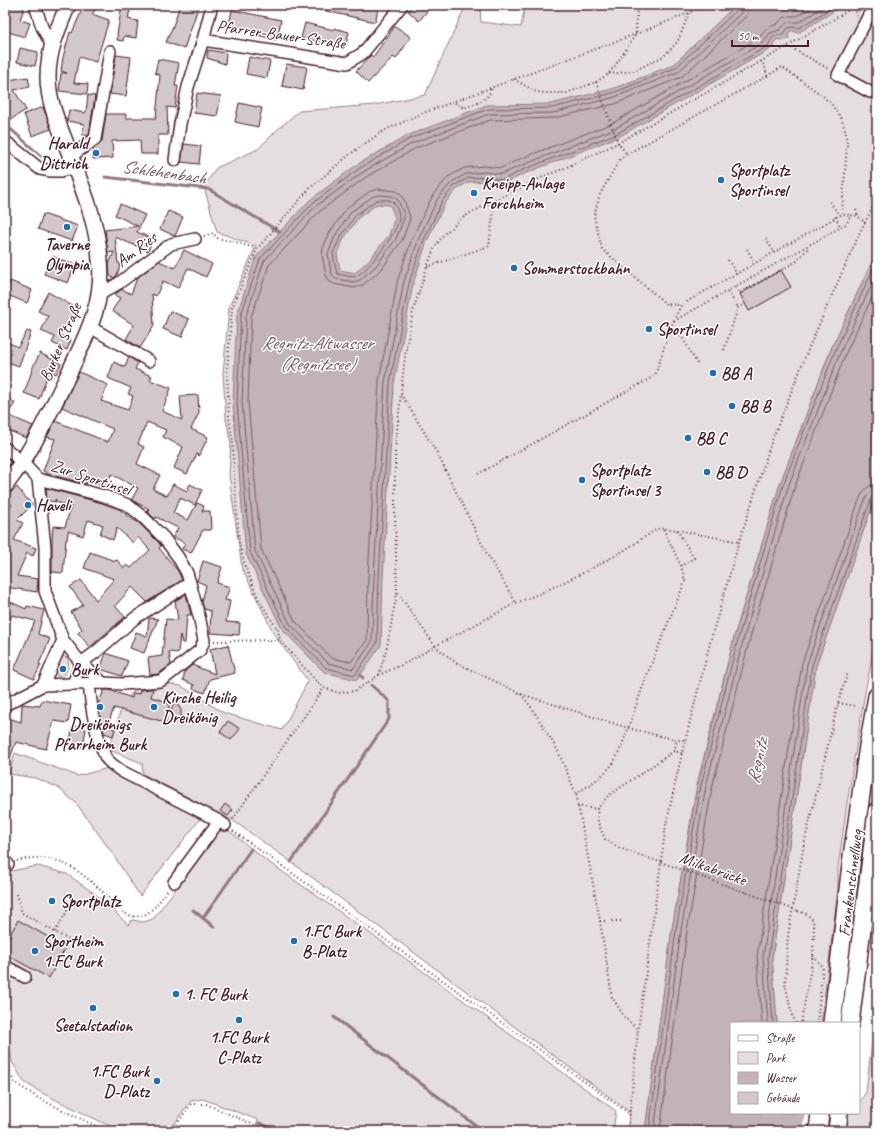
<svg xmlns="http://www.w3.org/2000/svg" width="882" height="1136" viewBox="0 0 882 1136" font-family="Caveat,sans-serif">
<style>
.green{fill:#e5dee0;stroke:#987e86}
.water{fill:#c1b3b6;stroke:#91787e;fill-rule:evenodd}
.pier{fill:#fff}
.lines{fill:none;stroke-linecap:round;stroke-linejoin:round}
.shore{stroke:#7a5a63;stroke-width:1}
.stream{stroke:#91787e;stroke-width:3}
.building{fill:#d2c7cb;stroke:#4a1f2b}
.minor-casing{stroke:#4a1f2b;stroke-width:14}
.major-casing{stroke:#4a1f2b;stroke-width:18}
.highway-casing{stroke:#4a1f2b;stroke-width:20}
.path{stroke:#4a1f2b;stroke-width:2;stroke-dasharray:1 3;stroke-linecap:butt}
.minor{stroke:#fff;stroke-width:11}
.major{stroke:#fff;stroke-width:15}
.highway{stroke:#fff;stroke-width:17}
.highway-bridge-casing{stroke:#4a1f2b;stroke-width:20;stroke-linecap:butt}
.path-bridge{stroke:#4a1f2b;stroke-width:2;stroke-dasharray:1 3;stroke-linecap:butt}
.highway-bridge{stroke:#fff;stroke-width:17}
.poi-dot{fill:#1f6fb2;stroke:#fff;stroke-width:1.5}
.labels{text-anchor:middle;stroke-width:3;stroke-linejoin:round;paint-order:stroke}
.street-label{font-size:17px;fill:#4a1f2b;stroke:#fff}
.poi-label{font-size:17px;font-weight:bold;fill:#4a1f2b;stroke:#fff;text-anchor:start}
.water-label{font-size:18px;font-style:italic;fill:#74535c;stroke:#fff}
</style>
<rect width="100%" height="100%" fill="#fff"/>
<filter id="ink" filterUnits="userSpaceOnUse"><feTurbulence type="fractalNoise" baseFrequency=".025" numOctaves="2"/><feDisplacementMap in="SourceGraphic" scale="8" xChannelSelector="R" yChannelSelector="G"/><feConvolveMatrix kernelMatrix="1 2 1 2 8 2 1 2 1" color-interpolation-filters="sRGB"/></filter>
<g filter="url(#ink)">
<g class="green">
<path d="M466,5h14l1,17 40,5 4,-22h352v246l-46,98 -51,135 -45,150 -38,150 -25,145 -27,202h-18l3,-19 -343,-253 -55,-39 -89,-46 -1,-11 -30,-12 -2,-6 11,-36h4l9,-23 36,-2 11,2 43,27 58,17 26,-49 -33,-45 -33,-68 -13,-93 2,-32 -5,-24 -3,-45 6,-67 27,-61 -39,-14 -13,-45 12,-19 42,-19 19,-19 22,-19 76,-6 50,-10z"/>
<path d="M877,495v137l-13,66 -17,106 -9,64v22l-17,133h-44l-5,-65 44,-292 55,-157z"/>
<path d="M62,656l6,2c2,6 -1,15 -5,19 -15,0 -6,-15 -1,-21z"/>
<path d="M15,753l63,23 34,-9 92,47 -64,82 -30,-46 -34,-47 -19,-16 -22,-9 -26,-4z"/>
<path d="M223,826l40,32 121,85 232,168 -3,20h-342l-15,-6 2,-5 -55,-21 -12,2 -22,30h-49l-78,-38 -18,-11 -12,-20 -7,-44v-146l33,-6 29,8 35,25 26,26 4,-5 11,2 10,-3z"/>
<path d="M877,999v132h-62l-10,-18h54v-10l7,-11z"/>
</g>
<g class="water">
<path d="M736,5h108l-46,28 -5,-2h-3l-2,5 1,2 -6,3 -5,-2 -2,1 -3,4 1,3 -154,89 -94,37 -23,11 -18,-3 -16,1 -11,6 -13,15 -18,38 -14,43 -19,100 -11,194 -2,67 -24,35 -33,-8 -42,-43 -36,-75 -13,-151 4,-89 19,-57 54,-57 48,-36 51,-29 78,-30 64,-1 61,-15 61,-24zM377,204l13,1 5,12 -6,18 -20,25 -14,13 -15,-3 -3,-16 7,-16 14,-20z"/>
<path d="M877,251v244l-6,14 -55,157 -44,292 5,65h-46v90h74l10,18h-170l27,-202 26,-145 37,-150 45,-150 51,-135z"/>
</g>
<path class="pier" d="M805,1113h2l10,18h-15z"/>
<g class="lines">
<g class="shore">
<path d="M739,5l-2,5 -62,58 -62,25 -61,15 -64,1 -77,29 -51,30 -47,35 -53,56 -19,56 -4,88 13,149 36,75 40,41 29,7 22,-32 2,-66 11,-194 19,-100 15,-43 18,-39 13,-16 13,-7 17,-1 18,3 22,-11 93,-36 150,-87c4,-9 5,-11 15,-11l5,-7 5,-1 6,1 37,-23"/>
<path d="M744,5l-1,5 -2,3 -63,59 -63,25 -62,16 -64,1 -76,29 -50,29 -47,34 -52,55 -18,55 -4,86 13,149 35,73 38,39 25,6 19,-27 2,-65 11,-195 19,-101 15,-43 19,-40 14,-16 14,-8 19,-2 17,2 21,-9 93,-37 148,-86 6,-9 10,-3 6,-7 6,-1h7l28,-17"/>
<path d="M750,5l-1,7 -4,5 -61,58 -5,3 -64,26 -61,14 -64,2 -74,28 -50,29 -46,34 -51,54 -18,52 -3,85 13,147 34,72 36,37 20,4 16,-22 1,-63 11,-196 19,-102 15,-43 20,-41 15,-18 16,-9 20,-2 17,2 19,-9 93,-36 146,-85 7,-9 11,-5 6,-6 7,-2h7l18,-11"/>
<path d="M378,189l18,2 5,3 3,6 6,17 -1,5 -7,18 -21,30 -18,15 -9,3 -20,-4 -5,-3 -3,-6 -4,-20 1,-7 7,-16 18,-25 21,-15z"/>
<path d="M378,195l15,1 4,3 2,3 5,12v4l-8,21 -20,27 -16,14 -6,2 -18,-3 -3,-3 -2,-4 -3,-18 8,-20 16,-23 20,-14z"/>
<path d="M378,200c4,0 12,-1 15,2 3,2 6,11 6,15 1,13 -31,54 -43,59 -4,2 -13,-1 -18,-2l-2,-4 -3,-17 8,-17 15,-21 19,-14z"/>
<path d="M762,1023l-5,-66 45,-294 56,-160c4,-10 7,-18 19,-19"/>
<path d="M768,1023l-5,-66 44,-293 56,-159c3,-7 5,-14 14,-15"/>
<path d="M773,1023l-5,-65 44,-293 56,-158 4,-10 5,-2"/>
<path d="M649,1131l27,-201 25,-145 38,-150 44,-150 52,-134 42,-90"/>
<path d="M654,1131l27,-201 25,-144 38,-149 44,-150 52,-134 37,-80"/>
<path d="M660,1131l27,-200 25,-143 38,-150 44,-149 51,-134 32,-68"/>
</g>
<g class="stream">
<path d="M5,124l36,32"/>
<path d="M105,177l103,12 72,43"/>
<path d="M360,675l3,3"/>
<path d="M291,862l98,-143v-18l-18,-16"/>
<path d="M193,910l21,17"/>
<path d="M203,918l48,-69"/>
<path d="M334,1017l149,114"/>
<path d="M259,1123l19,8"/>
</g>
</g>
<g class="building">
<path d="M11,5h14l-5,15 10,3 -5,14 -20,-6v-16h2z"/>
<path d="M84,5h15l-7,9 17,6 -13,42 -17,-5 -5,26 14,1 -1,10 -28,-3 2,-18h6l-6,-2 2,-14 7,-25 2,1z"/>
<path d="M122,5h9l-3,14 10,2 -2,17 -12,-2 -1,5 -6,-1 1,-4 -1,-1z"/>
<path d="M180,5h19l-15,44 -18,-7 7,-16z"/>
<path d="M317,5h62l-4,17 -58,-13z"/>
<path d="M413,5h19l-13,16 -11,-10z"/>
<path d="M232,10l49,10 -4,20 -20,-5 1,-4 -29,-6z"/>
<path d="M305,23l29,7v-2l15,4 -3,13 -23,-6 -1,4 -21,-5z"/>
<path d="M395,26l16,11 -15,22 -3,-2 -25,26 -12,-12 15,-16 2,2z"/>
<path d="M20,48l18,4 -3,14 -18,-4z"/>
<path d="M208,50l18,3 -1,11 -18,-6z"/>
<path d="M116,55l15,2 -5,39 -16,-2z"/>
<path d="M249,57l21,4 -3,17 -21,-4z"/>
<path d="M158,59l21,4 -4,23h3l-3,22 -8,-1 1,28h-10v19h-17l-1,-14 -28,1 1,17 -20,1v-10l6,-4 3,-4 4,-27h20v4h30l4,-43 -5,-2z"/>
<path d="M286,64l21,3 -4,23 -21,-4z"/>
<path d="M5,75l3,5 20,-3 2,10 -16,3 12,20 -21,13z"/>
<path d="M197,93l24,3 -4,20 -23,-3z"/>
<path d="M88,95l7,1 -6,39 -1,1 -6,-1 2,-11 -17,-3 2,-11 16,3 1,-1z"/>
<path d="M239,103l23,5 -4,19 -23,-5z"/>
<path d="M43,107l8,22 -19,7 -8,-22z"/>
<path d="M184,144l17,2 -2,18 -18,-2z"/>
<path d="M120,204l25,11 -8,17 16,7 -5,12 -33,-14 3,26 3,1 -4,11 -3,3 -4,-2 -1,-12 5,-12 -6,1 -3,-23 33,-4 -23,-11z"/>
<path d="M168,211l15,6 -8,19 -15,-7z"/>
<path d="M43,214l35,12 -6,15 -34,-12z"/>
<path d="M184,250l28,14 -6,13 -18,-9 -10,20 -15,-7 -7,15 -4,-2 2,32 -14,22 -14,-9 8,-14 -22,-14 8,-13 -6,-3 8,-6 9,5 6,-16 22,-17 16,7z"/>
<path d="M52,256l23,9 -7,18 -24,-9z"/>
<path d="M781,270l10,17 -42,24 -9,-17z"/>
<path d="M10,281l22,9 -5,13 -22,-9z"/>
<path d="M48,292l28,16 -16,27 11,5 -4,10 -15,-7 3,-6 -14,-6 7,-15 -10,-5z"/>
<path d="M170,311l19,8 -7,18 -19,-8z"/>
<path d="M27,331l4,1 -12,34 -14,-5v-20l13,6z"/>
<path d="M40,353l21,11 -5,10 -7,-3 -10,28 -15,-6 8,-22h-1z"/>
<path d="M129,357l9,6 -3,6 17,7 -2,4 21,8 -9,23 20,9 -2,-24 18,-1 1,18 -8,16 17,8 -9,19 -2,-2 -10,20 -13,-6 9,-21 -20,-10 3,-7 -19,-8 -9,22 6,3 -7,17 23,11 -7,14 14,7 6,-12 14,7 3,-7 12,6 -7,15 -15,-7 -7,15 15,7 9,-17 7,3 -2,5h8l1,19h-8l-12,23 -9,-4 3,-6 -12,-6 5,-9 -22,-11 -1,2 -8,-8 2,-2 -12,-6 -5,-4 6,-11 -27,-14 -5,14 -18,-9 -2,5h1l-40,-10v-1l-4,-2 12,-32 -8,-2 8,-16 53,21 5,-13 -51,-22 17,-35 29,13 -7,16 27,9 5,-14 -5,-2 3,-6 -23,-10 6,-16 11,5z"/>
<path d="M5,396l10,7 -10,15z"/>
<path d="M10,416l23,10 -7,12 -21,-9z"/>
<path d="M5,457l6,5 -6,9z"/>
<path d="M17,487l15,18 -15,15 6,3 -9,17 22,8 -3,8 -6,-3 -10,23 21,3 -1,13 -32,-5v-75l7,-7 -7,-8z"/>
<path d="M46,488l56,15 17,6 16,12h1l3,2 20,20 2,3 -2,2 19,23 4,9 -35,22 -15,-15 -17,19 10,11 -35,30 -12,-14 4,-4 -11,-17 12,-7 -13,-18 11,-7 15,20 18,-21 -30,-11 6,-16 25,9 2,-1 7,8 3,-3 4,3 19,-18 -12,-13 -5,6 -16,-15 -4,12 -13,-6 3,-9 -15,-5 -5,16 -15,-5 -1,9h-1l-3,33 -11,-1v-30l1,-16 12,1 6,-21 -16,-4 1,-3 -2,3 -7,-2z"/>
<path d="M203,561l19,6 -5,16 13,4 -5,13 5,1 -4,21 14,1 -1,12 -29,-2 1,-22 -7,-2 -2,-7 4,-17 -9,-4z"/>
<path d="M186,594l5,21h-4l-2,28h-3l-2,-8 -2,18 -9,-1 2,13 -13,9 -8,1 -2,-17 14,-2 4,-37 12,1 -3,-19z"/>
<path d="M5,601l8,2 13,6 1,-3 17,4 -6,24 12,5 -11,25 2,1 -7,14 -20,-9 21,-49 -23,-6 -7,17z"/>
<path d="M149,618l9,1 -14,34 -14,-5 6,-16 11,4z"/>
<path d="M228,645l7,28 -25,6 -5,14 -12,-4 1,-4 -11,-5 2,-9 7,-6 23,9 -5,-25z"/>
<path d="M106,653l22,8 -6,15 -22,-7z"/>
<path d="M151,689h2l-2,8 17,5 2,12 6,-17h1v7l4,6v6l-3,6 -6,2 -58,-16 -6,16 -7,-3 -3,-16 6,-15h5l23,8 1,-5 6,1 1,-4z"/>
<path d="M42,700l29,5 -3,18 -14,-2 -8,28 -30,-7 -10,27h-1v-52l16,5 1,-18 18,2z"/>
<path d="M228,721l12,8 -9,11 -11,-8z"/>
<path d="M104,725l11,4 -2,7 -9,-3 -1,-4z"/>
<path d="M73,726l13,3 -3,18 -14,-3z"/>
<path d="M225,804l8,6 -5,6 -8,-5z"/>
<path d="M18,920l48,27 -17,31 -44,-24v-10z"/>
</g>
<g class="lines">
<defs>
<g id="minor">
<path d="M35,5l7,22 10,19"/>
<path d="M203,40l144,23 16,-10 39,-48"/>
<path d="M870,92l-32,-17 31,-60 8,-2"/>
<path d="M5,141l35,28 11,2h10l13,-4"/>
<path d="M70,157l25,-18 15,-88"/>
<path d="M175,160l5,-36 8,-37 15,-47 9,-35"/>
<path d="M99,295l20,-12 52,-39 24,-5"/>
<path d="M90,327l59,34"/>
<path d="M5,448l17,14 16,17 66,17 24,9 16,13 20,20 14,19 9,16 3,10 10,37 4,21 -4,9 -35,28 -5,3 -37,3 -20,-1 -60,2 -38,20"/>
<path d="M38,479l7,68v44l18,49 18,23 22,20"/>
<path d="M73,684l8,-21 15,-11 39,-34 55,-35"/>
<path d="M89,684c2,19 4,37 10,56 2,6 4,12 7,18 4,6 11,10 17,14l96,49 6,4"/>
<path d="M43,685l20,-45"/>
<path d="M5,865l3,-1"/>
<path d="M174,882l45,-61"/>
<path d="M5,966l20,11"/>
</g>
<path id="major" d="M5,486c7,-10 15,-20 21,-30 16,-26 29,-54 42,-81 17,-37 37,-72 32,-115 -3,-41 -21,-80 -35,-119 -8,-20 -17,-41 -17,-64 0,-26 10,-49 20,-72"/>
<g id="highway">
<path d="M832,1023l20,-167 16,-110 9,-50"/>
<path d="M850,1023l27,-212"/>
<path d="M837,1131l2,-18"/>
</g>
</defs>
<use href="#minor" class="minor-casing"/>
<use href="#major" class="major-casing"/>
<use href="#highway" class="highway-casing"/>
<g class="path">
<path d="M702,5l-13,8 -53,21 -213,79 -40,18 -34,24 -39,33 -53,61 -25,59 -5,64 2,46 4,23 1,33 5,68 6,24 14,34 19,30 2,10 37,42 8,6 14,5 16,-2 24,-16 29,-13 27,-16 81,-43 25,-10 44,-21 35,-19 37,-24 6,-1 14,2 62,12"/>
<path d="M854,8l3,8"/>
<path d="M788,46l41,23"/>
<path d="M609,74l25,-3 30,-15 14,-15 11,-28"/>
<path d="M767,76l15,-9 41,29 9,9 9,13 5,15 1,12 -5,68"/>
<path d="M514,79l22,13 11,1h20l29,-11 12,-8 7,-8 21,-32 1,-29"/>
<path d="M596,82l22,61 9,11 -7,5 -20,35 -6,22 8,33 64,55 15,1"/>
<path d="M455,103l9,5c12,-5 25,-7 28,-21"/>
<path d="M627,154l140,-78 -2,-9 -4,-6"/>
<path d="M830,202l9,13"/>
<path d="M856,210l2,6 7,7"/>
<path d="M835,217l6,10"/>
<path d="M204,236l9,-3 4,5 19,4 21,7"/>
<path d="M766,239l8,13"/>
<path d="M747,249l8,14"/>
<path d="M728,260l9,14"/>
<path d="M427,267l62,-21 6,-46 -4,-7"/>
<path d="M736,287l3,6 58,-32 12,-14"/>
<path d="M728,292l10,15"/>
<path d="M674,321l167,-94 5,-3 5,-8"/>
<path d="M669,331l13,6 16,28"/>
<path d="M724,350l14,-42 7,-4"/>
<path d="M401,394l36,59 50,101 29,49"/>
<path d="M478,474l173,-96 5,-5 13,-42 12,-26 161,-91 16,2"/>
<path d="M677,530l17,28 -13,8"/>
<path d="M398,593l37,53 20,16 66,32 107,34 49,12h9"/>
<path d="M214,641l66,-1"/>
<path d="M379,675l8,-28 10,-55 -2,-75v-68l10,-93 8,-45 14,-44 7,-18 9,-14 22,-19 30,-16 54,-26 9,-3 60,-28 170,-97 8,-5 55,-32 9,-4"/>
<path d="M521,694l11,14 26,43 18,43 24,127 12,76 13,21 13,12"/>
<path d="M838,703l18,3"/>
<path d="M674,751l3,-10"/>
<path d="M576,794l22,-15 15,-15 9,-19 25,-70 38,-94 -4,-15 -18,-38"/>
<path d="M577,806l20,3"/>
<path d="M233,819l91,-131"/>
<path d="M233,831l397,283"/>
<path d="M619,848l-14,-9 -7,-16 -1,-14 11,-13 66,-45 8,2"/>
<path d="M17,861c47,-14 76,22 106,51 22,14 33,-7 45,-22"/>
<path d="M17,894l5,19 52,30"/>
<path d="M798,911l9,3 6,6 1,6 -1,30 -12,67"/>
<path d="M600,921h23"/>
<path d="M55,932l16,-28"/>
<path d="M813,956l10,11 -6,56"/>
<path d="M796,1023l-4,-8 -7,-32 3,-48 16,-91 34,-141 10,-31"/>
<path d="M5,1059l9,23 24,16 68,33"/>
<path d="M172,1131l19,-27h15l62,27"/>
<path d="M628,1131l10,-101 28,-205 16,-72 29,-114 28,-97 33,-102 38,-95 50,-113 17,-33"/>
</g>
<use href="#minor" class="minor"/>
<use href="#major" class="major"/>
<use href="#highway" class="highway"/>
<defs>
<path id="highway-bridge" d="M818,1131l2,-18"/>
</defs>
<use href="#highway-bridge" class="highway-bridge-casing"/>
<path class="path-bridge" d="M619,848l47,16 132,47"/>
<use href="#highway-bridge" class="highway-bridge"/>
</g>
</g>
<g class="poi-dot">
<circle cx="96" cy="153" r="4"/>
<circle cx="721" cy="180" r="4"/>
<circle cx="474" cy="193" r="4"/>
<circle cx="67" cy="227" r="4"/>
<circle cx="514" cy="268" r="4"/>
<circle cx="649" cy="329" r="4"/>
<circle cx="713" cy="373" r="4"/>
<circle cx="732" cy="406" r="4"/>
<circle cx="688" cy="438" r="4"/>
<circle cx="707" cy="472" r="4"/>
<circle cx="582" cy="480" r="4"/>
<circle cx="28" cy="505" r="4"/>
<circle cx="63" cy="669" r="4"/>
<circle cx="100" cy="707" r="4"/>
<circle cx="154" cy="707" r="4"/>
<circle cx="52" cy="901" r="4"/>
<circle cx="294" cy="941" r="4"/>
<circle cx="35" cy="951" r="4"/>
<circle cx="176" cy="994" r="4"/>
<circle cx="93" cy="1008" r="4"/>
<circle cx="239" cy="1020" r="4"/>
<circle cx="157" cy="1081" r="4"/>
</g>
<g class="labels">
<g class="street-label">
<text transform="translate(281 34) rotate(8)" y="6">Pfarrer-Bauer-Straße</text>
<text transform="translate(136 249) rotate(-37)" y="6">Am Ries</text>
<text transform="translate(60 342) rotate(-67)" y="6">Burker Straße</text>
<text transform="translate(91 477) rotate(18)" y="6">Zur Sportinsel</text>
<text transform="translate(713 868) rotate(20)" y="6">Milkabrücke</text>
<text transform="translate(850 883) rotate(-83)" y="6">Frankenschnellweg</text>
</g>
<g class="poi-label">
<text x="88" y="149" text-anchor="end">Harald<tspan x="88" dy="20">Dittrich</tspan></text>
<text x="729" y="176">Sportplatz<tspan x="729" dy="20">Sportinsel</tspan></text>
<text x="482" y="189">Kneipp-Anlage<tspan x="482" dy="20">Forchheim</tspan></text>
<text x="67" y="250" text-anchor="middle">Taverne<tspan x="67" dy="20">Olympia</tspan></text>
<text x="522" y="274">Sommerstockbahn</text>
<text x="657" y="335">Sportinsel</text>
<text x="721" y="379">BB A</text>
<text x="740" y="412">BB B</text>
<text x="696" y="444">BB C</text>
<text x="590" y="476">Sportplatz<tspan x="590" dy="20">Sportinsel 3</tspan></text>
<text x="715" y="478">BB D</text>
<text x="36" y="511">Haveli</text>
<text x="71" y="675">Burk</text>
<text x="162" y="703">Kirche Heilig<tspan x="162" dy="20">Dreikönig</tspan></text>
<text x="100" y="730" text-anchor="middle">Dreikönigs<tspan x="100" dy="20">Pfarrheim Burk</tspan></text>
<text x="60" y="907">Sportplatz</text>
<text x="302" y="937">1.FC Burk<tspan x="302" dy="20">B-Platz</tspan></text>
<text x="43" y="947">Sportheim<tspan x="43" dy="20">1.FC Burk</tspan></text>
<text x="184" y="1000">1. FC Burk</text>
<text x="93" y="1031" text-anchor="middle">Seetalstadion</text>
<text x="239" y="1043" text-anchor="middle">1.FC Burk<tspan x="239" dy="20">C-Platz</tspan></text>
<text x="149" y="1077" text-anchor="end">1.FC Burk<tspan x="149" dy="20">D-Platz</tspan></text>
</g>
<g class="water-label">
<text transform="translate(164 172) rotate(8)" y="6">Schlehenbach</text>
<text x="317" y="349">Regnitz-Altwasser<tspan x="317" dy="21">(Regnitzsee)</tspan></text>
<text transform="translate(757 761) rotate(-78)" y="6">Regnitz</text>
</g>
</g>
<rect width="882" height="1136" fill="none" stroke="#fff" stroke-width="20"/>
<rect x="10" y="10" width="862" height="1116" fill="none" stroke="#4a1f2b" stroke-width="1.5" filter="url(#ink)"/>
<rect x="730" y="1022" width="130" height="92" fill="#ffffff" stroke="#b7a5aa"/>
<rect x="738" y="1035" width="20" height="6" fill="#ffffff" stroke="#b7a5aa"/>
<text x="766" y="1042" font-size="12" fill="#4a1f2b">Straße</text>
<rect x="738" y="1052" width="20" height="12" fill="#e5dee0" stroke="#b7a5aa"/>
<text x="766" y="1062" font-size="12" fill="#4a1f2b">Park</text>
<rect x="738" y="1072" width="20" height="12" fill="#c1b3b6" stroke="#b7a5aa"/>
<text x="766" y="1082" font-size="12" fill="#4a1f2b">Wasser</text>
<rect x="738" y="1092" width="20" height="12" fill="#d2c7cb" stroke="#b7a5aa"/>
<text x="766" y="1102" font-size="12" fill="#4a1f2b">Gebäude</text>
<path d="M732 40v6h76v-6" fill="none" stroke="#4a1f2b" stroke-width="2"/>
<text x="738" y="40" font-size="12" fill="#4a1f2b" stroke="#ffffff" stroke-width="3" paint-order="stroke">50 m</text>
</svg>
